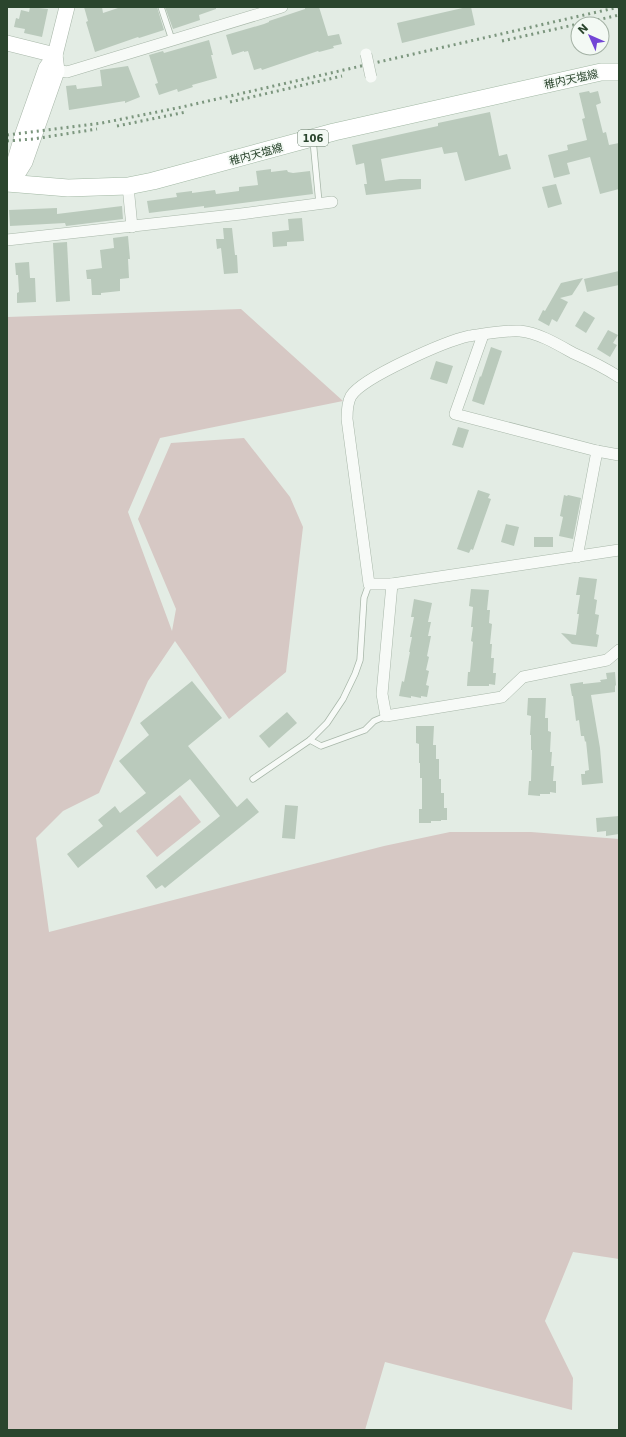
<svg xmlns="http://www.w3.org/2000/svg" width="626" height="1437" viewBox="0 0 626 1437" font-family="'DejaVu Sans','Noto Sans JP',sans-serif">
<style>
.green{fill:#d6c8c4}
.building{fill:#bacabc}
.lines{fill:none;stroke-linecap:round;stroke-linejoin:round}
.lane-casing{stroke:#a8b7a9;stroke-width:7}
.street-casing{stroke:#a8b7a9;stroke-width:12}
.secondary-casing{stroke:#a8b7a9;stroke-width:16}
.primary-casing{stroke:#a2b8a4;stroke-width:18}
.lane{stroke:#f7faf7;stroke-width:5.5}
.street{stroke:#f7faf7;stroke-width:11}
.secondary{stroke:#fff;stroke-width:15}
.primary{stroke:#fff;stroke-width:17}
.rail{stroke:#7c967e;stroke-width:3;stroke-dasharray:2 4;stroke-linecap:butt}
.street-bridge-casing{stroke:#a8b7a9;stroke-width:12;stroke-linecap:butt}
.street-bridge{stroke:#f7faf7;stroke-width:11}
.labels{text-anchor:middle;stroke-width:3.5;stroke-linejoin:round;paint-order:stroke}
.shield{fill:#f3f9f4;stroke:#667b69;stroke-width:1}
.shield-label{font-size:10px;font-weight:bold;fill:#2a452d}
.street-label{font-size:11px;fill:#2a452d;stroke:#f3f9f4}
</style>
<rect width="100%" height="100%" fill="#e3ece4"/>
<g class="green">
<path d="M241,309l102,92 -183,37 -32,74 44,119 4,-22 -38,-90 33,-76 73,-5 46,59 13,30 -17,145 -57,47 -54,-78 -27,40 -49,112 -36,18 -27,27 13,94 335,-86 66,-14h81l88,7v420l-46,-7 -28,69 28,57 -1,32 -187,-48 -20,68h-358v-1113z"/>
<path d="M180,795l21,27 -44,35 -21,-26z"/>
</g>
<g class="building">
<path d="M30,7l18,2 -6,28 -18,-4 1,-4 -11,-2 2,-9 3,1 2,-9 8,2z"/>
<path d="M84,7h18l1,6 18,-6h36l7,23 -25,8 -1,-1 -43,15 -9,-30 2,-1z"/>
<path d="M165,7h51v2l-17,6 1,5 -27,9z"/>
<path d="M305,7h14l9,29 11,-2 3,10 -9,2 1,2 -15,4 -1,-1 -56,19 -1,-2 -7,2 -6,-19 -4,1v-1l-12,4 -6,-20 38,-11 5,-2v-1l36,-12z"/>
<path d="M467,7h4l4,18 -73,18 -5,-20z"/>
<path d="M209,40l4,15h-2l6,23 -25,7 1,2 -15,5 -1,-3 -18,6 -4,-11 3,-1 -9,-28 14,-4 1,2z"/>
<path d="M128,66l12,31 -15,6v-2l-56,9 -3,-24 10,-1 1,4 25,-3 -2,-16z"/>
<path d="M589,91l1,2 8,-2 3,12 -5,2 7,28 3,-1 3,13 10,-2v46l-19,5 -10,-37 -23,6 3,11 -16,4 -6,-23 20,-5 -1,-5 20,-5 -5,-21 3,-1 -6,-25z"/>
<path d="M490,112l9,44 8,-2 4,15 -46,12 -8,-29 -13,2 -2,-7 -61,12 4,22 15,-2h21v10l-55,6 -2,-11h3l-3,-21 -8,2 -4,-20 86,-19v-3z"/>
<path d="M271,169v3l16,-2 1,2 5,1 17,-2 3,23 -109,14v-2l-55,7 -2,-12 30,-4 -1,-4 16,-2v2l23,-3 1,4 23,-3v-4l19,-2 -2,-14z"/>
<path d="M556,184l6,20 -14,4 -6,-21z"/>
<path d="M122,206l1,13 -57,7 -1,-3 -55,3 -1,-16 48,-2v6z"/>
<path d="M302,218l2,23 -17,1v4l-14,1 -1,-15 17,-2 -1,-11z"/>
<path d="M223,228h9l3,27h2l1,18 -14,1 -3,-26 -4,1 -1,-10h8z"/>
<path d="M128,236l2,23h-2l1,19 -9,1v12l-19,2v2h-9l-1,-16h-4l-1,-9 16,-2 -2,-18 14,-2 -1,-10z"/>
<path d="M67,242l3,59 -14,1 -3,-59z"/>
<path d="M29,262l1,16h5l1,24 -19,1v-10l2,-1 -1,-17h-2l-1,-12z"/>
<path d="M619,271v14l-32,7 -3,-13z"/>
<path d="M583,278l-11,17 -12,3 8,4 -11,20 -5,-3 -3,7 -11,-6 5,-10 2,1 16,-28z"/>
<path d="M584,311l11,7 -9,15 -11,-7z"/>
<path d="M608,330l10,5 -5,8 4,2 -7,12 -13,-8z"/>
<path d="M491,347l11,4 -18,54 -12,-4 8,-25 1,1z"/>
<path d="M436,361l17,5 -6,18 -17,-5z"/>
<path d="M458,427l11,3 -6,18 -11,-3z"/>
<path d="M478,490l12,4 -2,4 3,1 -18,51 -2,-1 -2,4 -12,-4z"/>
<path d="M564,495l3,1 1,-1 13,3 -8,41 -14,-3 4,-19 -3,-1z"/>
<path d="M506,524l13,3 -5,19 -13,-4z"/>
<rect x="534" y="537" width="19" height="10"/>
<path d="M579,577l18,2 -3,20 3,1 -2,14 4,1 -3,19 3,1 -2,12 -25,-3 -11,-11 15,2 3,-21h-2l3,-19h-4z"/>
<path d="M471,589l18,1 -2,20h3l-1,13 3,1 -2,20h2l-1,14h3l-1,15h3l-1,12 -6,-1v2h-22l1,-14h2l3,-30 -2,-1 2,-14h-2l2,-20 -4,-1z"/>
<path d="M414,599l18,4 -4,19h3l-3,14h3l-4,20 2,1 -3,13 3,1 -3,14 3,1 -2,11 -6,-1v2l-10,-2v2l-12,-2 3,-15 2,1 6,-30h-1l3,-15h-2l4,-20h-3z"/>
<path d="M615,672l1,13 -1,1v6l-24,3 9,53 3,35 -21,2 -1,-11h4v-3l4,-1 -3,-29 -1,1 -1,-6h-3l-2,-16 -3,1 -3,-25h-1l-2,-12 13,-2v2l18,-2 -1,-2 7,-1 -1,-6z"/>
<path d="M192,681l30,37 -34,28 49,61 10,-9 12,14 -94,76 -3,-3 -6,4 -10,-13 74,-60 -30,-37 -112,89 -11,-14 36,-28 -5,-6 17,-14 5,7 26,-20 -27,-32 30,-26 -9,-12z"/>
<path d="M528,698h18l-1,20h3v13l3,1 -1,20h2l-1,14h3l-1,15h3v12l-6,-1v2h-10v2l-12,-1 1,-14h2l1,-31h-1v-15h-1l1,-19 -4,-1z"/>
<path d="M287,712l10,11 -28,25 -10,-12z"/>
<path d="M416,726h18l-1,19h3v14h3v20h2v14h3v15h3v12h-6v1h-10v2h-12v-14h3v-31h-2v-15h-1v-19l-3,-1z"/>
<path d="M285,805l13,1 -3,33 -13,-1z"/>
<path d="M619,816v18l-13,2v-5l-9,1 -1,-14z"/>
</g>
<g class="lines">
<defs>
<g id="lane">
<path d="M161,7l11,33"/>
<path d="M313,140l6,63"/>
<path d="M310,740l11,6 44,-16 9,-9 12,-5"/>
<path d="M253,779l57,-39 17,-17 16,-24 12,-25 5,-14 4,-62 5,-14"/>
</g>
<g id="street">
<path d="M51,69l16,3 215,-65"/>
<path d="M128,186l4,41"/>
<path d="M7,240l234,-26 91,-12"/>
<path d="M483,335l-28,79 142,37 22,4"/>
<path d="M619,377c-14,-9 -30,-17 -46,-24 -16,-9 -34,-20 -53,-22 -14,-1 -36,3 -51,5 -23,5 -106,41 -118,60 -4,7 -4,16 -4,23l22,165h23l227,-34"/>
<path d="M577,557l20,-106"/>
<path d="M392,584l-10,110 4,22 116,-19 21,-20 84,-17 12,-10"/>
</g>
<g id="secondary">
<path d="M7,43l48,12"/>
<path d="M13,178l2,-18 8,-27 23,-65 9,-13"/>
<path d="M12,183l13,-21 32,-91 -2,-16 12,-48"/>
</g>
<path id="primary" d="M7,183l61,5 60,-2 25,-5 181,-49 267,-60h18"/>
</defs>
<use href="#lane" class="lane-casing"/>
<use href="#street" class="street-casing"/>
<use href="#secondary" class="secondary-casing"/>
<use href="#primary" class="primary-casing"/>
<use href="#lane" class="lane"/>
<use href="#street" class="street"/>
<use href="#secondary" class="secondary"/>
<use href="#primary" class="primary"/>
<g class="rail">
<path d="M580,24l39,-9"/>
<path d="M502,41l76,-17"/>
<path d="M230,102l112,-26"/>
<path d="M117,126l69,-14"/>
<path d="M7,135l95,-12 80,-16 437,-100"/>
<path d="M7,141l26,-2 64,-10"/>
</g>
<defs>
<path id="street-bridge" d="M366,54l5,23"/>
</defs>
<use href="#street-bridge" class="street-bridge-casing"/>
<use href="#street-bridge" class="street-bridge"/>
</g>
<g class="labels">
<rect class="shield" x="298" y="130" width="30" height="16" rx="3"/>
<g class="shield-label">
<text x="313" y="142">106</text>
</g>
<g class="street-label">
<text transform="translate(571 79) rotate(-12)" y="4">稚内天塩線</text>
<text transform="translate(256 154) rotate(-15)" y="4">稚内天塩線</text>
</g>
</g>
<rect width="626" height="1437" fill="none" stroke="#2a452d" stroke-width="16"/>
<g transform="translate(590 36) rotate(315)"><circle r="19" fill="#f3f9f4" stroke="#a3b1a4"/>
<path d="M0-3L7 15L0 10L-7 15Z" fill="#7245d5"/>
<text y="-6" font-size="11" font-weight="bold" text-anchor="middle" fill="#2a452d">N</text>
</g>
</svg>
